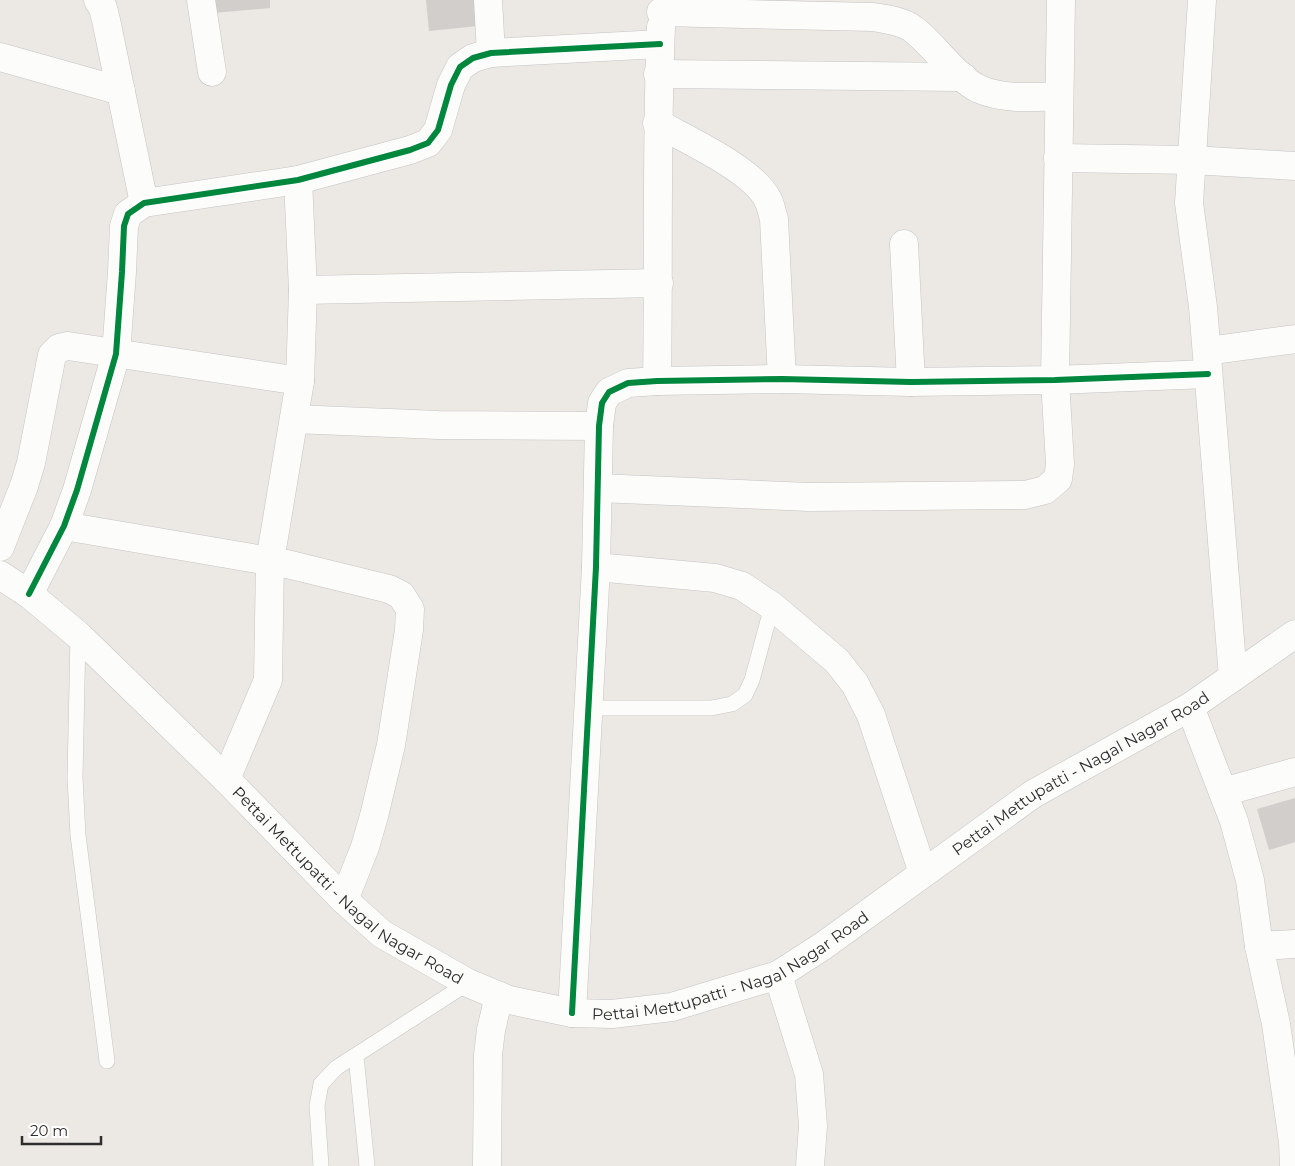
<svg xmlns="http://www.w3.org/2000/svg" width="1295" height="1166" viewBox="0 0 1295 1166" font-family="Montserrat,sans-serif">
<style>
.building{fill:#d1cecb}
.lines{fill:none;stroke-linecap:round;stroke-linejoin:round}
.lane-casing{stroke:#c5c4c5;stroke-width:16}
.street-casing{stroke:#c5c4c5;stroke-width:29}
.secondary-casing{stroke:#c5c4c5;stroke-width:29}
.lane{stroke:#fcfcfb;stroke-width:15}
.street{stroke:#fcfcfb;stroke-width:28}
.secondary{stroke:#fcfcfb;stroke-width:28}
.cycleway-casing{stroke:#fff;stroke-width:9}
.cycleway{stroke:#00873e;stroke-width:6}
.labels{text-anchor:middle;stroke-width:4;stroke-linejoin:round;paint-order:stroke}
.street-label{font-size:16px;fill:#2e2e2e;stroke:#fff}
</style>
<rect width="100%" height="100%" fill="#ece8e4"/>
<g class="building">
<path d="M212,0h58v8l-57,5z"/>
<path d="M426,0h50l2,26 -49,5z"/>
<path d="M1295,798v44l-26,8 -12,-41z"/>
</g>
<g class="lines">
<defs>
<g id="lane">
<path d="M78,635l-3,143 3,57 29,226"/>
<path d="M589,708h122l21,-4 13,-9 7,-15 20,-74"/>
<path d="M356,1056l11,110"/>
<path d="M321,1166l-4,-60 4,-22 15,-16 132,-85"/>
</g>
<g id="street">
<path d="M98,0l5,8 3,12 38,183"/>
<path d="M201,0l11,72"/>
<path d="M488,0l3,53"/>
<path d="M1202,0l-13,203 14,104 30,370"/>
<path d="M661,12l212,5c13,2 29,4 40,12 21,16 43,49 66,60 25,11 54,8 80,7"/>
<path d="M0,57l121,34"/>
<path d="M658,74l305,3"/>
<path d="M657,123c30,17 97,47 111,77 3,6 4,13 6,19l8,160"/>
<path d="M1058,158l134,2 103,6"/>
<path d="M904,244l7,138"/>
<path d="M303,290l356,-7"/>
<path d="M1207,351l88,-12"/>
<path d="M657,381c2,-118 -1,-236 4,-354"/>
<path d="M294,419l144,6 161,1"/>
<path d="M598,488l211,9 216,-2 20,-5 13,-11 2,-15 -5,-84 6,-380"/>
<path d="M64,526l223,38 102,25 12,6 9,14 -1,21 -18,115 -17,71 -9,31 -21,53"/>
<path d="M0,547l24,-61 7,-23 21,-108 7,-7 9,-2 232,35"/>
<path d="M596,567l119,11 27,8 30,20 65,55 18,23 16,31 52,158"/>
<path d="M29,594l35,-68 13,-36 39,-136 6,-82 2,-46 4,-12 16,-11 154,-23 112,-30 18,-7 10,-13 13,-45 9,-18 13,-9 18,-5 169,-9"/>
<path d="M1190,707l44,114 16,59 9,66 17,78 17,118 1,24"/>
<path d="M226,779l42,-99 2,-119 30,-180 3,-91 -5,-110"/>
<path d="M1223,792l72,-20"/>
<path d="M1259,946l36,-2"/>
<path d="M778,975l31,99 4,52 -3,40"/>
<path d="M572,1013l24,-446 3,-141 3,-23 7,-11 19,-9 29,-2 125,-2 129,3 144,-2 153,-6"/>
<path d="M487,1166l1,-111 3,-25 8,-34"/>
</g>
<g id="secondary">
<path id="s1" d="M0,575l29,19 49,41 148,144 118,121 38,34 86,49 41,17 63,13 40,1 60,-7 106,-32 45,-29 210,-152 157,-87 105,-73"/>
</g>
</defs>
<use href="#lane" class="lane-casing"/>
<use href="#street" class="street-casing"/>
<use href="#secondary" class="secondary-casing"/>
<use href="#lane" class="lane"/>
<use href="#street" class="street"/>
<use href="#secondary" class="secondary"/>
<defs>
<g id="cycleway">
<path d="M29,594l35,-68 13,-36 39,-136 6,-82 2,-46 4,-12 16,-11 154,-23 112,-30 18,-7 10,-13 13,-45 9,-18 13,-9 18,-5 169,-9"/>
<path d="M572,1013l24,-446 3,-141 3,-23 7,-11 19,-9 29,-2 125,-2 129,3 144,-2 153,-6"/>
</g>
</defs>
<use href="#cycleway" class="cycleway-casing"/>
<use href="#cycleway" class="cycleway"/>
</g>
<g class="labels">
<g class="street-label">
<text dy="6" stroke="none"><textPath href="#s1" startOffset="1308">Pettai Mettupatti - Nagal Nagar Road</textPath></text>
<text dy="6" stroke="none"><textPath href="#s1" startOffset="468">Pettai Mettupatti - Nagal Nagar Road</textPath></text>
<text dy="6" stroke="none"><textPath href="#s1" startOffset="902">Pettai Mettupatti - Nagal Nagar Road</textPath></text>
</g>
</g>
<path d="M22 1136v8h79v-8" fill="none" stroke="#2e2e2e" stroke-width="2.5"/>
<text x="30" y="1136" font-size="15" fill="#2e2e2e" stroke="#ffffff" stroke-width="4" paint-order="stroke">20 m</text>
</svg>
